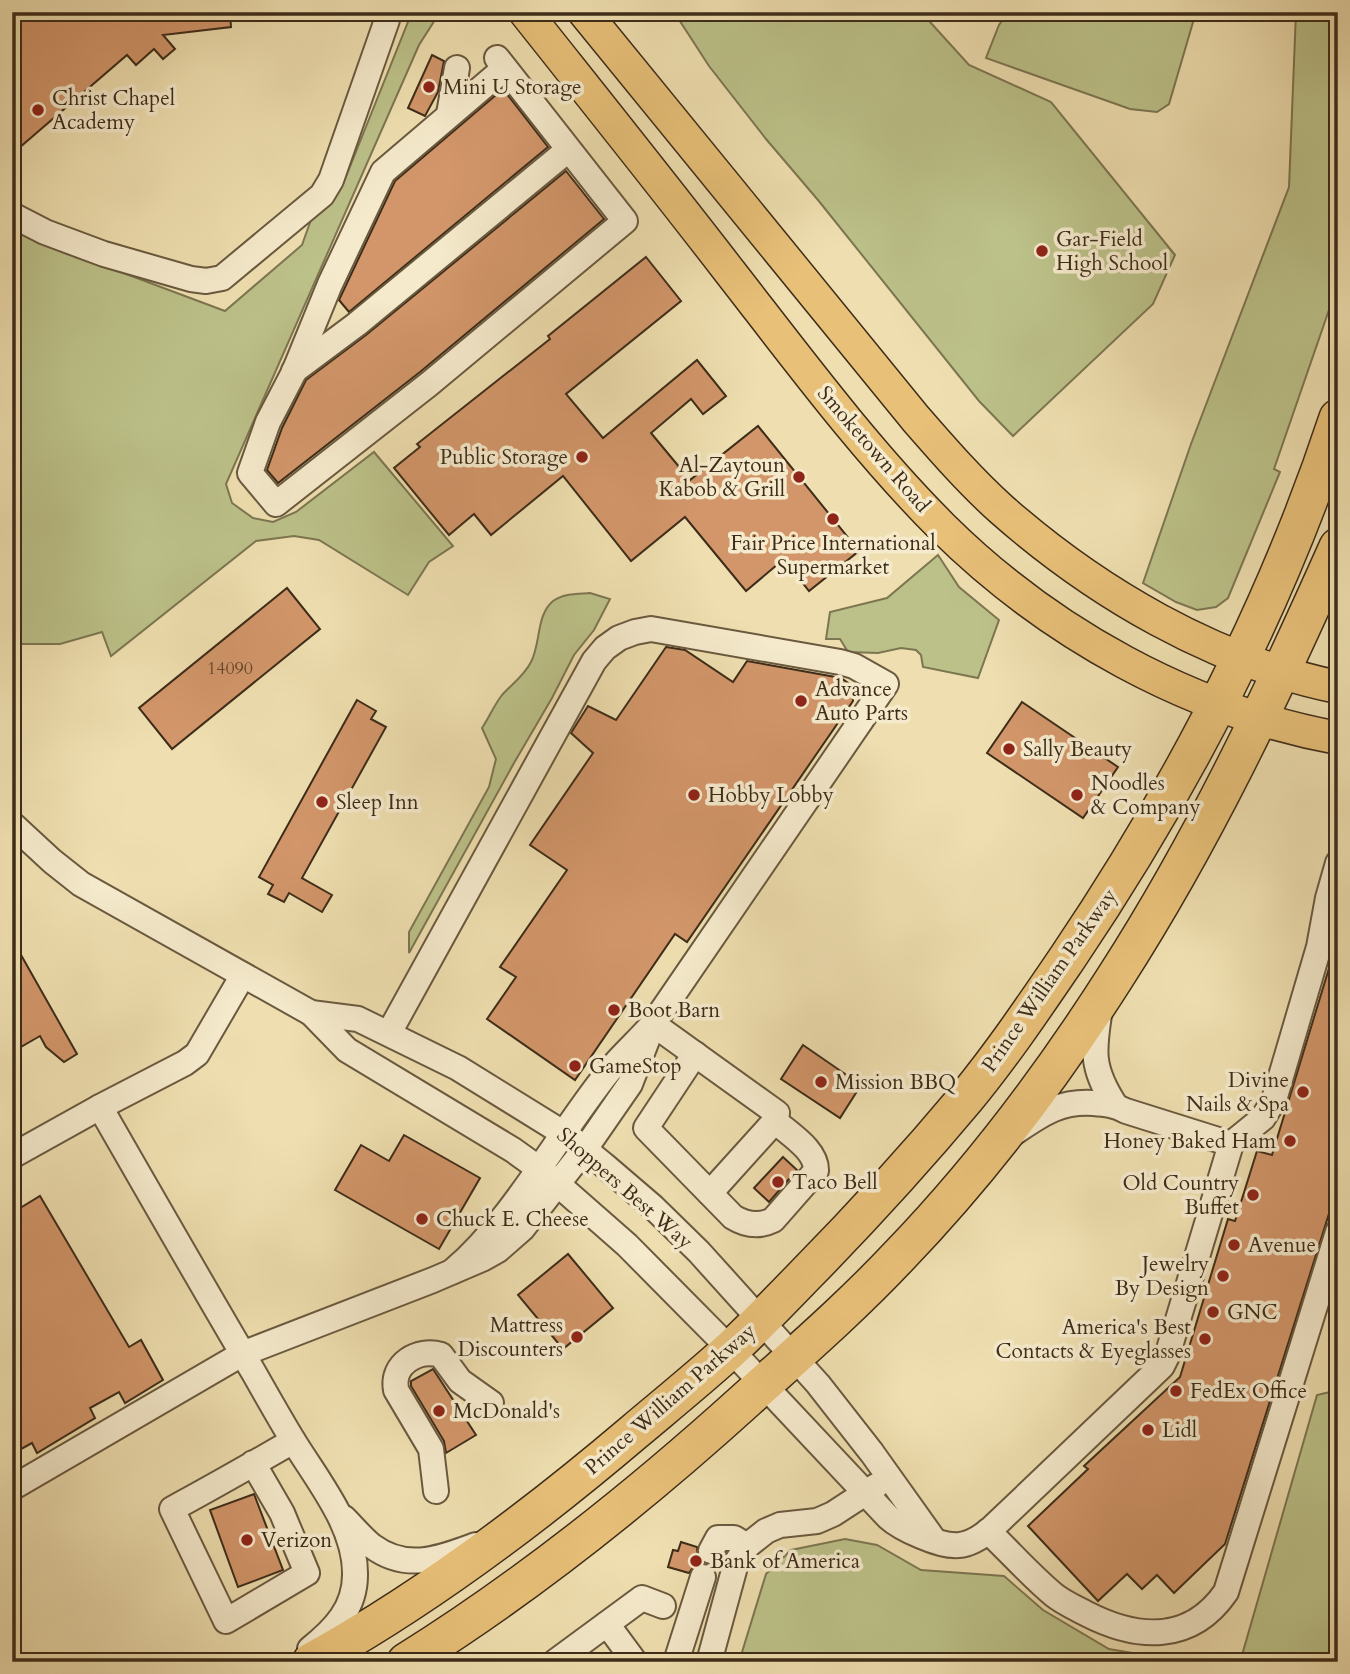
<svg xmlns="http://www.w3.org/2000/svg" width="1350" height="1674" viewBox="0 0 1350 1674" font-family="Cardo,serif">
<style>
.green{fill:#bcc189;stroke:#7c7651;stroke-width:2}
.building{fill:#d2966a;stroke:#3d2c19;stroke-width:2}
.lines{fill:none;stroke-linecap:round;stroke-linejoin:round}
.minor-casing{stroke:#6a593f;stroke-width:28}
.major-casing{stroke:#3d2c19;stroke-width:35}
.highway-casing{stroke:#3d2c19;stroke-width:40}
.minor{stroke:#f5eacc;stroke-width:24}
.major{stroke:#e8c078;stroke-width:32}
.highway{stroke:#e8c078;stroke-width:37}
.poi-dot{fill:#8f2418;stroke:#f5eacc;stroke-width:2.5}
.labels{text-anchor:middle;stroke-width:7;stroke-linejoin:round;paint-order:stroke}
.number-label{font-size:18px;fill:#62462d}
.poi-label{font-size:21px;fill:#3d2c19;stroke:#f5eacc;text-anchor:start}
.street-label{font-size:21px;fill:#3d2c19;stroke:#f5eacc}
</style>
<rect width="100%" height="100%" fill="#efdfb0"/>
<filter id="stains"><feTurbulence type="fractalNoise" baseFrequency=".00286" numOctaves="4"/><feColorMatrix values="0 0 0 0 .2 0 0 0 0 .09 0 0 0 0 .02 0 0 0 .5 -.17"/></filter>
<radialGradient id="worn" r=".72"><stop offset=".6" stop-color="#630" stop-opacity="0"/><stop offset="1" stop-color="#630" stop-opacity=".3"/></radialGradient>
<g class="green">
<path d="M412,12h28l-21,33 -193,439 6,19 21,15 20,4 23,-10 78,-60 79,94 -24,16 -21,33 -89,-55 -25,-4 -38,5 -145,115 -9,-24 -42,12h-48v-419l26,16 187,70 77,-66 11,-31 30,-30z"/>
<path d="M674,12h247l48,53 82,37 124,153 -22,49 -140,132 -34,-35 -161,-201 -52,-61 -57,-73z"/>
<path d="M1008,12h188l-27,92 -12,8 -27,-3 -144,-51 13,-33z"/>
<path d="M1296,12h42v259l-8,36 -56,162 6,3 -52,126 -12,9 -19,3 -21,-8 -33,-19 48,-139 98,-257z"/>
<path d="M938,555l21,32 40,33 -21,58 -55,-11 -2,-12 -5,-5 -15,-2 -23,5 -30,-1 -8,-13h-14l4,-27 57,-14z"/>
<path d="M590,593l20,6 -16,31 -20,25 -22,43 -38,65 -105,190v-21l80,-145 7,-28 -14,-31c7,-10 12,-23 20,-33 10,-11 22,-19 29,-33 10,-19 5,-47 22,-61 11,-8 25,-7 37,-8z"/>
<path d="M1338,1390v272h-98l77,-267z"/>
<path d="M845,1539l32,6 44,25 83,6 39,34 66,39 76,13h-446l27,-88 25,-24z"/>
</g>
<g class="building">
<path d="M12,12h218l1,15 -68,8 12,14 -12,10 -9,-10 -18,16 -9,-10 -115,99z"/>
<path d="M432,55l12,6 -6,31 -13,24 -17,-8z"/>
<path d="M503,89l45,58 -199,165 -10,-12 56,-119z"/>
<path d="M566,171l38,48 -184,153 -142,111 -11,-13 15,-42 24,-48 60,-45z"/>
<path d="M646,257l35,44 -115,93 37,44 94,-78 29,36 -23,18 -12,-15 -40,34 39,47 68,-54 101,125 -50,40 -25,-32 -38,32 -61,-74 -54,44 -68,-85 -72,59 -17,-21 -25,21 -55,-67 26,-21 -3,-3 133,-105 -2,-3z"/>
<path d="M287,588l33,41 -148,120 -33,-41z"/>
<path d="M666,647l19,3 48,32 14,-21 94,17 10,7 2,16 -166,241 -12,-8 -100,146 -88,-61 29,-42 -16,-10 67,-97 -37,-25 63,-92 -22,-20 17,-27 28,14z"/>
<path d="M357,700l19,11 -5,8 15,8 -84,151 30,17 -10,17 -33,-19 -5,9 -16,-8 5,-9 -14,-8z"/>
<path d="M1022,702l96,65 -35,51 -96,-65z"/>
<path d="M12,939l65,115 -13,8 -18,-15 -6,-11 -28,16z"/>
<path d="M1334,952l4,1v232l-113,359 -51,49 -17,-18 -15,14 -15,-15 -29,27 -70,-75 60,-57 -4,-3 96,-89 48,-158 7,2 22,-70 15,4z"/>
<path d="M803,1045l58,40 -21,33 -59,-39z"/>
<path d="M404,1135l76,43 -41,71 -104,-59 26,-45 28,16z"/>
<path d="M783,1157l14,13 -28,32 -15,-14z"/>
<path d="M40,1196l89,151 12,-7 22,40 -38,23 -6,-11 -29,16 5,10 -58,35 -5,-10 -20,11v-241z"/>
<path d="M568,1254l45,54 -50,41 -45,-54z"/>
<path d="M433,1369l43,66 -30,18 -2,-12 -33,-55v-5z"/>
<path d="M254,1494l29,76 -45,17 -28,-77z"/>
<path d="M681,1542l16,5 1,11 4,4 -8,4 -5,7 -21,-6 5,-17 5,1z"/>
</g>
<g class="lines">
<defs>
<g id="minor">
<path d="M497,58l8,10 120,153 -196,163 -153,120 -26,-31 18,-51 26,-50 36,-88 53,-112 122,-104"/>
<path d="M449,114l8,-46"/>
<path d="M12,215l33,17 59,22 87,25 15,2 16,-3 100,-83 9,-15 56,-160v-8"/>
<path d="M294,371l63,-47 211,-174"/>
<path d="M12,824l40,37 29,23 230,129 36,37 166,100 32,23 82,72 104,105 157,167c10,9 21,14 33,19 30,13 46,14 71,-8l170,-162 5,-10 64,-212 32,-26 11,-18 45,-153 9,-49 10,-35"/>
<path d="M1100,1009c-7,42 -9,59 15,96"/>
<path d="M311,1013l47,6 100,49 113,70 33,27 49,42 46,45 119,132 54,69 62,87"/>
<path d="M653,1024l124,89 -2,8 -65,72"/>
<path d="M389,1033l205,-372 11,-13 14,-10 16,-6 16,-3 189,33 14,4 32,18 -233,340c-14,16 -31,31 -44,47 -51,63 -95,148 -156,200"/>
<path d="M695,1054l-49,74 87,89c13,8 26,10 40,3l43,-49c1,-21 -27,-37 -41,-50"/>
<path d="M100,1107c51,89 102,178 154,266 13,23 26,46 40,69 24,39 62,85 61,133 0,33 -20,54 -45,74"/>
<path d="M1015,1132c27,-18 44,-31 78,-29 13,1 22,2 33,8l105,33"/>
<path d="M12,1156l88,-49 85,-44 12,-9 46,-79"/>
<path d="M253,1463l29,50 25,60 -81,48 -54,-112c41,-22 81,-45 121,-68"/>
<path d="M12,1488l230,-134 191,-74 49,-21 16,-9 24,-21 63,-80 45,-65 19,-49"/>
<path d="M436,1491l-5,-42 -35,-59c-5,-26 22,-42 45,-35l19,26 31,22"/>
<path d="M344,1518c9,9 18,20 28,28 35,26 68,12 104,-1"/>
<path d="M988,1531c22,21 43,45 66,64 10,8 22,13 33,19 51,26 104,29 139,-22l112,-360"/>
<path d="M711,1551l7,-13h16l13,8"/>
<path d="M607,1624l28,38"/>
<path d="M555,1662l87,-64 21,8"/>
<path d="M676,1662l27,-85"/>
<path d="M709,1662l27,-99 11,-17 19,-15 14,-6 37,-4 16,-7 43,-28"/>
</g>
<g id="major">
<path d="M525,12c69,87 138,173 205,260 67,86 135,178 212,255 107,106 248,184 396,211"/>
<path d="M584,12l332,407c27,31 54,62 85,90 94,83 213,153 337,178"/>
</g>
<g id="highway">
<path d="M311,1662c116,-64 223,-145 323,-230 32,-27 64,-53 95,-81 26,-24 51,-50 76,-76 56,-57 110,-116 161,-177 37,-45 70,-94 102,-141 112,-166 207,-348 270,-539"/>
<path d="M406,1662c122,-76 234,-166 341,-263 51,-46 104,-92 151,-142 82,-85 155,-182 218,-281 88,-137 156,-281 222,-429"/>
</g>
</defs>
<use href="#minor" class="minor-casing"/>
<use href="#major" class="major-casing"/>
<use href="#highway" class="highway-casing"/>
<use href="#minor" class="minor"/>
<use href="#major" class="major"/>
<use href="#highway" class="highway"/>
</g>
<g class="poi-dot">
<circle cx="429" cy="87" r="7"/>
<circle cx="38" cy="110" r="7"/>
<circle cx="1042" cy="251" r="7"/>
<circle cx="582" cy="457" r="7"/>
<circle cx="799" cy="477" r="7"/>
<circle cx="833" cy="519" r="7"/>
<circle cx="801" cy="701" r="7"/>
<circle cx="1009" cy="749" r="7"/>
<circle cx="694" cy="795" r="7"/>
<circle cx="1077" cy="795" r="7"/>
<circle cx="322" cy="802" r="7"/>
<circle cx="614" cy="1010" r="7"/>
<circle cx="575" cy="1066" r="7"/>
<circle cx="821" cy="1082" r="7"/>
<circle cx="1303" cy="1092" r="7"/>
<circle cx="1290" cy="1141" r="7"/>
<circle cx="778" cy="1182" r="7"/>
<circle cx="1253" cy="1195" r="7"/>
<circle cx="422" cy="1219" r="7"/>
<circle cx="1234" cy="1245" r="7"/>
<circle cx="1223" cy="1276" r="7"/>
<circle cx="1213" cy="1312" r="7"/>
<circle cx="577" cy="1337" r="7"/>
<circle cx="1205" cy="1339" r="7"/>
<circle cx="1176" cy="1391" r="7"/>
<circle cx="439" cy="1411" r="7"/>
<circle cx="1148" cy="1430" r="7"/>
<circle cx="247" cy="1540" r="7"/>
<circle cx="696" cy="1561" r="7"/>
</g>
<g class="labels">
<g class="number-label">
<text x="230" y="674">14090</text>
</g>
<g class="poi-label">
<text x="443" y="94">Mini U Storage</text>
<text x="52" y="105">Christ Chapel<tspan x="52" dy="24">Academy</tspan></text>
<text x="1056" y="246">Gar-Field<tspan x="1056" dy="24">High School</tspan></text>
<text x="568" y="464" text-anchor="end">Public Storage</text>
<text x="785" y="472" text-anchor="end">Al-Zaytoun<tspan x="785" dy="24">Kabob &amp; Grill</tspan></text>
<text x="833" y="550" text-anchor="middle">Fair Price International<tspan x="833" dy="24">Supermarket</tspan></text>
<text x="815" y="696">Advance<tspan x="815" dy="24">Auto Parts</tspan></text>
<text x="1023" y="756">Sally Beauty</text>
<text x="1091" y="790">Noodles<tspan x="1091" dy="24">&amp; Company</tspan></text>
<text x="708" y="802">Hobby Lobby</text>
<text x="336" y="809">Sleep Inn</text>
<text x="628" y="1017">Boot Barn</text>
<text x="589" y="1073">GameStop</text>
<text x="1289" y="1087" text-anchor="end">Divine<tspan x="1289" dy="24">Nails &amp; Spa</tspan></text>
<text x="835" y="1089">Mission BBQ</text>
<text x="1276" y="1148" text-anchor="end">Honey Baked Ham</text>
<text x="792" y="1189">Taco Bell</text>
<text x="1239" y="1190" text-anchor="end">Old Country<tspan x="1239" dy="24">Buffet</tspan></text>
<text x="436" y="1226">Chuck E. Cheese</text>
<text x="1248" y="1252">Avenue</text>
<text x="1209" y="1271" text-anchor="end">Jewelry<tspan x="1209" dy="24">By Design</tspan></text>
<text x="1227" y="1319">GNC</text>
<text x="563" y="1332" text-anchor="end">Mattress<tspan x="563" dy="24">Discounters</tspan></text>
<text x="1191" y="1334" text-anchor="end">America's Best<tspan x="1191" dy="24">Contacts &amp; Eyeglasses</tspan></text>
<text x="1190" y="1398">FedEx Office</text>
<text x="453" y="1418">McDonald's</text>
<text x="1162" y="1437">Lidl</text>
<text x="261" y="1547">Verizon</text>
<text x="710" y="1568">Bank of America</text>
</g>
<g class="street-label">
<text transform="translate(874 449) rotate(49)" y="7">Smoketown Road</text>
<text transform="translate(1049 980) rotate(-55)" y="7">Prince William Parkway</text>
<text transform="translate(625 1188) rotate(41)" y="7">Shoppers Best Way</text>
<text transform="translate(670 1399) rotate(-41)" y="7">Prince William Parkway</text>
</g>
</g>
<rect width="1350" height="1674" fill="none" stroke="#efdfb0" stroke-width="42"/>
<rect x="14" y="14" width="1322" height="1646" fill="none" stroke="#3d2c19" stroke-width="3.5"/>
<rect x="21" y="21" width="1308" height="1632" fill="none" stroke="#3d2c19" stroke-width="2"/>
<rect width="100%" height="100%" filter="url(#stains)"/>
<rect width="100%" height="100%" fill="url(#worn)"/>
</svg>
